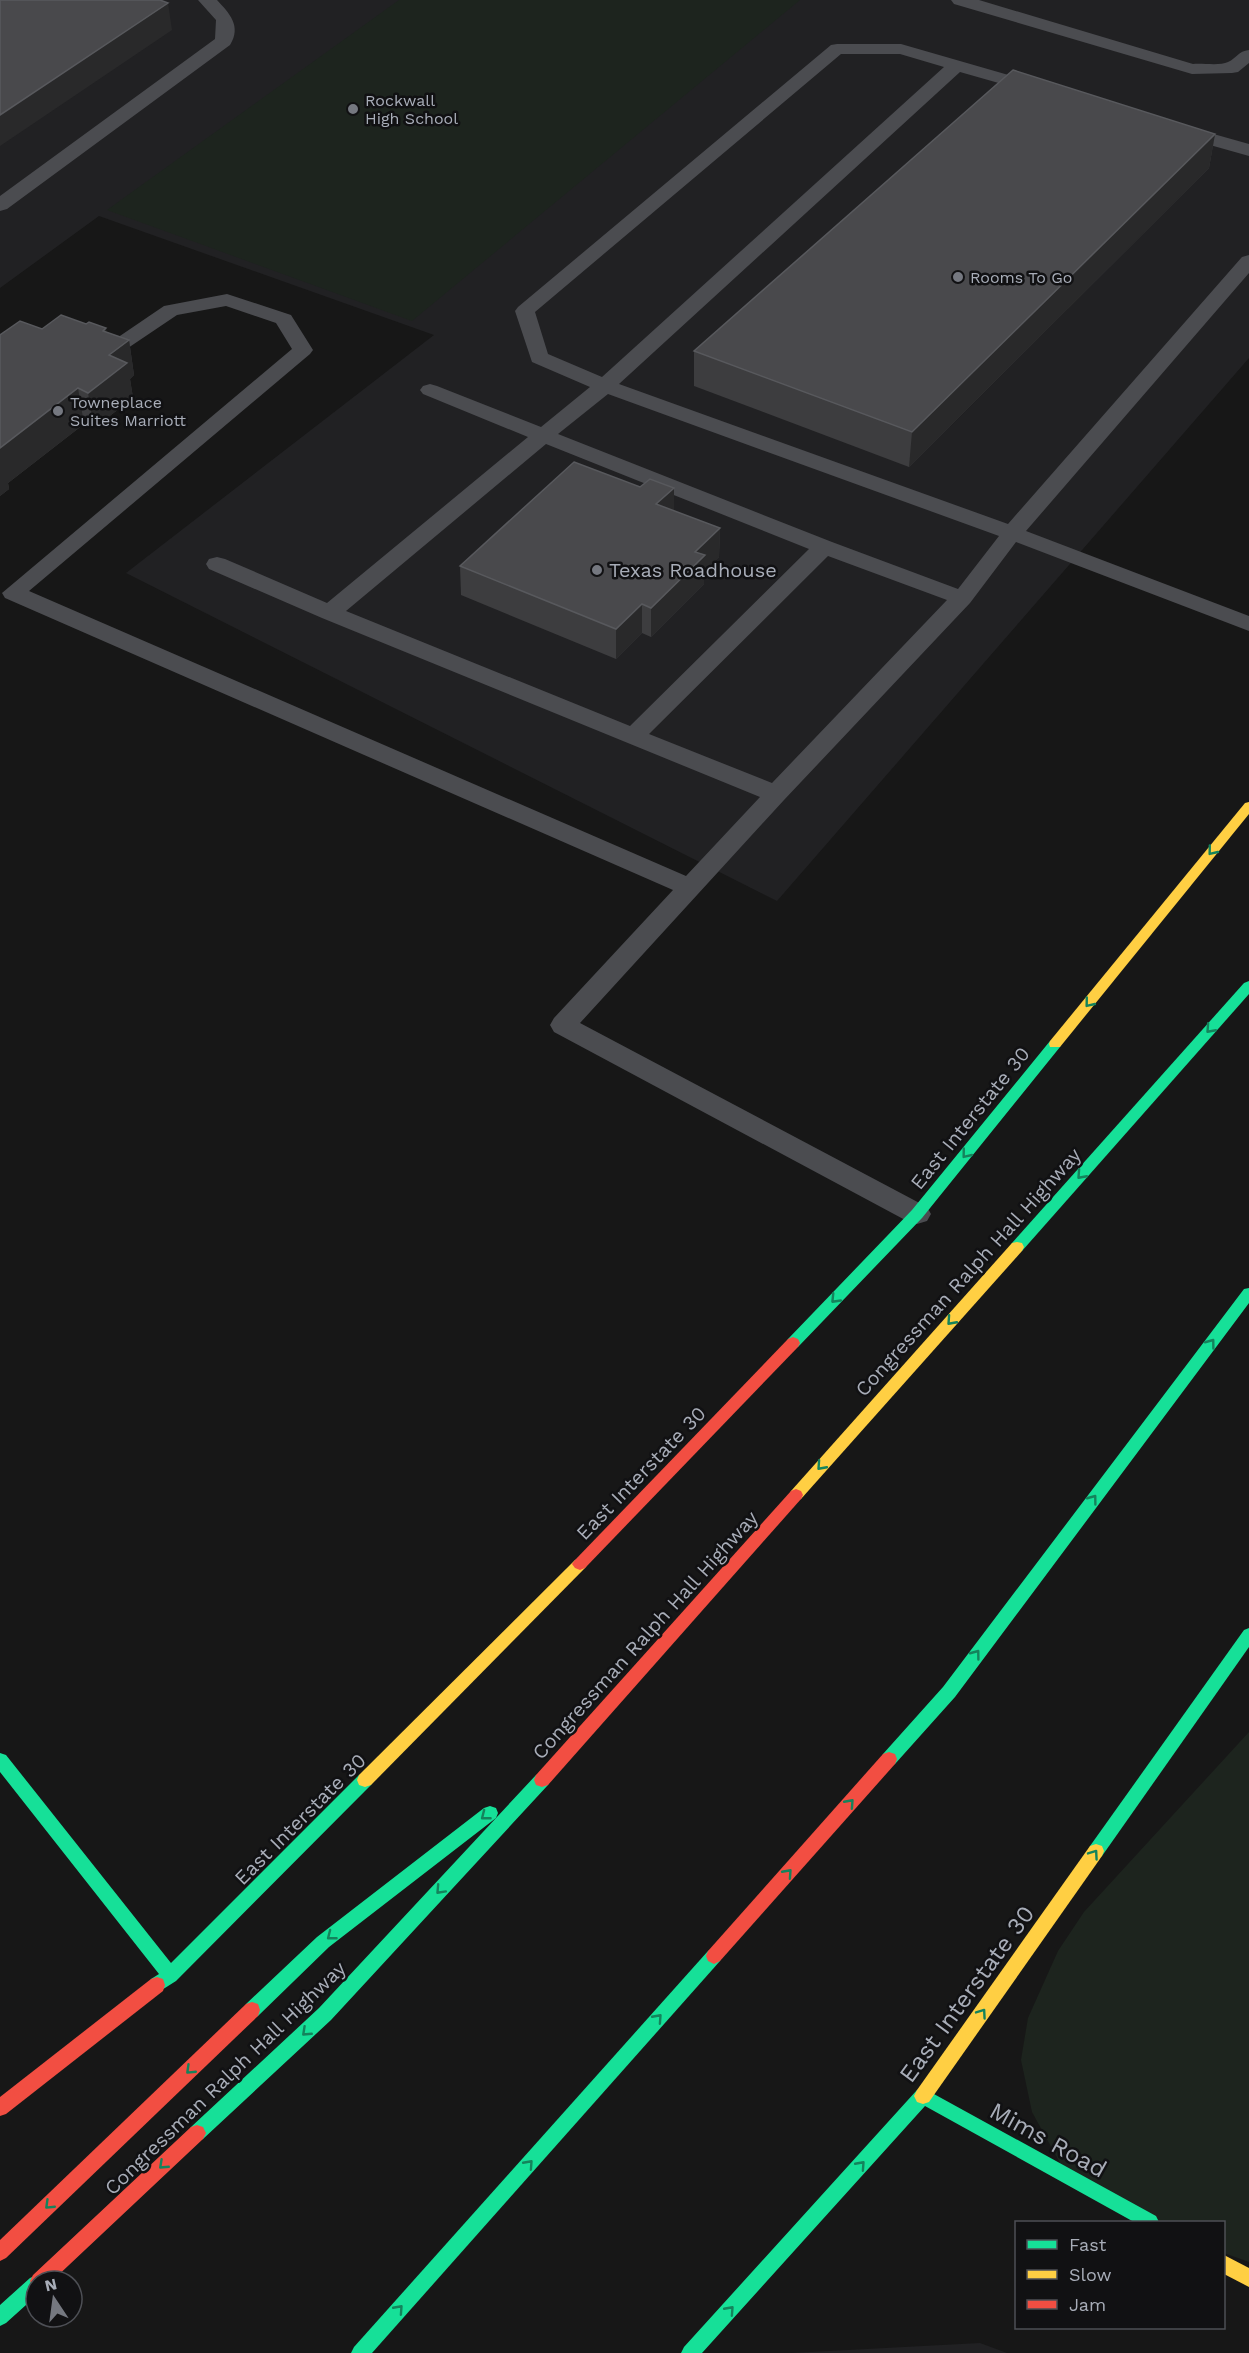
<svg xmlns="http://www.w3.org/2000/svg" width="1249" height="2353" viewBox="0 0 1249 2353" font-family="'Work Sans',sans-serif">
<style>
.built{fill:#212123}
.green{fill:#1d241e}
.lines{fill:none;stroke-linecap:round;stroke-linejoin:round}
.lane{fill:#4b4c50;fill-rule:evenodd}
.fast{fill:#16e098;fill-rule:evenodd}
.slow{fill:#ffcf43;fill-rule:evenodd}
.jam{fill:#f24e42;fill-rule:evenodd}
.wall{fill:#3d3d3f}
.shaded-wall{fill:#29292a}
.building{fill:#49494c;stroke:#58595d;stroke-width:1.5}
.oneway{stroke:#14835c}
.poi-dot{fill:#757880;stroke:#111113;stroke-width:2}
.labels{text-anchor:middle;stroke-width:5;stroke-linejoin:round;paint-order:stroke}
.far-poi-label{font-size:16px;fill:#a8adb8;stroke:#111113;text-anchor:start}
.poi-label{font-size:20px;fill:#a8adb8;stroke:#111113;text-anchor:start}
.street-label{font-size:20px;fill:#a8adb8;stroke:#111113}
.near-street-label{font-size:24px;fill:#a8adb8;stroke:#111113}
</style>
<rect width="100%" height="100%" fill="#171717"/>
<g class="built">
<path d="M0,0h1249v358l-472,543 -651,-328 308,-238 -335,-119 -99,72z"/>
<path d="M980,2343l27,10h-216z"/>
</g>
<g class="green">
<path d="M399,0h401l-388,321 -305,-111z"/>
<path d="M1249,1732v530l-25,-9v-31h-87l-72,-50 -33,-60 -11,-52 7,-42 30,-67 26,-39z"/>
</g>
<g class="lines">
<g class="lane">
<path d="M198,0h19c12,13 25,26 13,45l-223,164 -7,2v-15l215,-157 1,-19z"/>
<path d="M951,0h28l214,64c10,-1 27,2 35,-2 9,-4 10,-11 21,-12v13l-11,9 -6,1 -40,1 -238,-70z"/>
<path d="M837,44h64l142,41 3,4 -3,4 -6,1 -77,-22 -341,312 389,140 234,-267 7,-2v18l-223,258 223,85v15l-233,-89 -46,61 -186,197 -204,223 347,184 4,7 -4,7 -10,3 -10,-3 -353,-189 -4,-7 4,-7 119,-128 -668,-292 -3,-5 290,-244 -16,-26 -50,-17 -49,9 -49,33h-14l-3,-4 3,-4 50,-34 63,-12 64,21 22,35 -3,4 -281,237 657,285 74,-79 -438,-179 -113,-49 -3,-5 3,-5 8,-2 8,2 102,44 201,-166 -105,-43 -3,-4 3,-4 7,-2 7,2 104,41 49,-40 -58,-25 -17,-51 3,-4 313,-262zM841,54h59l44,13 -342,310 -54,-23 -13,-42zM608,394l391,142 -41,53 -126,-47 -274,-108zM546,444l263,105 -179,177 -284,-115zM828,556l119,44 -175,183 -123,-49z"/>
<path d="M1178,124l71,20v12l-78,-22 -2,-4 2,-4z"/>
</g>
<g class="fast">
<path d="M1249,981v13l-227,257h-10l-2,-4 2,-4 232,-260z"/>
<path d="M1055,1039l6,5 -1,3 -138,171 -124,129h-10l-2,-4 2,-4 124,-129 138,-169z"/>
<path d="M1249,1288v15l-294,394 -60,67 -6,2 -6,-2 -2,-5 2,-5 60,-67 301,-398z"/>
<path d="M1249,1628v19l-147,209 -6,2 -6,-2 -2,-5 2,-5 154,-216z"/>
<path d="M0,1753l6,2 165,208 188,-188 6,-2 6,2 2,5 -2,5 -195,196 -19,12 -6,-2 -2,-6 2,-6 8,-5 -159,-202z"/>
<path d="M542,1773l6,2 2,5 -2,5 -217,235 -128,119 -6,2 -6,-2 -3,-6 3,-6 128,-119 217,-233z"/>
<path d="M490,1806l6,2 2,5 -2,5 -167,129 -71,69 -6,2 -6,-2 -2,-6 2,-6 71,-67 167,-129z"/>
<path d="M714,1948l6,3 2,5 -2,5 -348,392h-21l3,-6 354,-396z"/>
<path d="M923,2088l233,128 3,6h-25l-209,-116 -223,247h-21l3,-6 233,-257z"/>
<path d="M36,2275l6,3 2,3h-8v15l-30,27 -6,3v-21l30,-27z"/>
</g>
<g class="slow">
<path d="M1249,802v12l-189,233h-10l-1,-3 1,-3 195,-238z"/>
<path d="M1017,1242l5,1 2,4 -2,4 -221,248 -5,2 -5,-2 -2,-4 2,-4 221,-248z"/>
<path d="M580,1558l5,2 3,4 -3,4 -214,217 -6,2 -6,-2 -2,-5 2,-5 216,-215z"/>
<path d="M1096,1844l6,2 2,5 -2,5 -173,246 -6,2 -6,-2 -3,-6 3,-6 173,-244z"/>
<path d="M1224,2255l25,13v19l-25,-13z"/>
</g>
<g class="jam">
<path d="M793,1337l5,2 2,4 -2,4 -213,221 -5,2 -5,-2 -3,-4 3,-4 213,-221z"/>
<path d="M796,1489l5,2 2,4 -2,4 -253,286 -6,2 -6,-2 -2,-5 2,-5 255,-284z"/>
<path d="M889,1752l6,2 2,5 -2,5 -175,197 -6,3 -6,-3 -2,-5 2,-5 175,-197z"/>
<path d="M157,1977l6,2 2,6 -2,6 -157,123 -6,2v-19l151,-118z"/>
<path d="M252,2002l6,2 2,6 -2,6 -252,242 -6,3v-21l246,-236z"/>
<path d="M197,2125l6,2 3,6 -3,6 -151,142h-16v8l-3,-2 -3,-6 3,-6 158,-148z"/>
</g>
</g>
<g class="wall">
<path d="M1215,134l-6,34 -300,299 -215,-81v-35z"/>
<path d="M42,329l64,3 23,8 5,35 -4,4 3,19 -39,30 -10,-4 -76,59 1,6 -9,7z"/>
<path d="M674,511l46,17 -1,29 -15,14v13l-53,53 -9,-4 -26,26 -155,-64 -1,-29z"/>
</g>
<g class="shaded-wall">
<path d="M168,3l4,27 -172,116v-31z"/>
<path d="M1215,134l-6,34 -300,299 3,-35z"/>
<path d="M106,328l4,27 19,-15 5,35 -4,4 3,19 -39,30 -6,-35 15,-62z"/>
<path d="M78,388l6,36 -76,59 1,6 -9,7v-48z"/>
<path d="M674,488v29l-18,-13z"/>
<path d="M720,528l-1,29 -15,14v13l-53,53v-29l44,-56z"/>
<path d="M642,604v29l-26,26v-30z"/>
</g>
<g class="building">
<path d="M0,0h160l8,3 -168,112z"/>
<path d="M1013,70l202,64 -303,298 -218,-81z"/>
<path d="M61,315l25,9 3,-2 17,6 -3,3 26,9 -20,15 18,8 -39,30 -10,-5 -78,60v-113l20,-14 22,8z"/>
<path d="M574,462l66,25 10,-8 24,9 -18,16 64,24 -25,24 10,3 -54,53 -9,-4 -26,25 -156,-63z"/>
</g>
<defs><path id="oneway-chevron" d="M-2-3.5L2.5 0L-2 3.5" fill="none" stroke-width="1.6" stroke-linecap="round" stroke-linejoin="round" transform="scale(1.5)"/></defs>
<g class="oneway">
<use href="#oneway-chevron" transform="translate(1212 851) rotate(129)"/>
<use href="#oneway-chevron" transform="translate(1089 1003) rotate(129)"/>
<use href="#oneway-chevron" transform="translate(1210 1029) rotate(132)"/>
<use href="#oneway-chevron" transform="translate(966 1154) rotate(129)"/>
<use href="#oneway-chevron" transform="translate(1081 1175) rotate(132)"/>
<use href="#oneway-chevron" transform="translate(835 1299) rotate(134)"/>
<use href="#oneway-chevron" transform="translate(951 1321) rotate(132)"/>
<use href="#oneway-chevron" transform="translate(1211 1343) rotate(-53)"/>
<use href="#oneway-chevron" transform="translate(821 1466) rotate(132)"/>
<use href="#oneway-chevron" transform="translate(1093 1499) rotate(-53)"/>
<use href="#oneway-chevron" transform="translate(976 1654) rotate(-53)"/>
<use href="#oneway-chevron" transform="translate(850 1803) rotate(-48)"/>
<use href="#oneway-chevron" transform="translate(485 1816) rotate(142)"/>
<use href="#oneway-chevron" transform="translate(1094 1854) rotate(-55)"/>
<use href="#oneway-chevron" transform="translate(788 1873) rotate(-48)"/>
<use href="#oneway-chevron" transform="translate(440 1890) rotate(133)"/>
<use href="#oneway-chevron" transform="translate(331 1936) rotate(142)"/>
<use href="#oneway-chevron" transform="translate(982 2013) rotate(-55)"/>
<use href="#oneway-chevron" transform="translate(658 2018) rotate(-48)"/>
<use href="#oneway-chevron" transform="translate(306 2032) rotate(137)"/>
<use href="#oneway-chevron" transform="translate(190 2070) rotate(136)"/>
<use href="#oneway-chevron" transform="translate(529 2164) rotate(-48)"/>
<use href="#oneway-chevron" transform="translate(163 2165) rotate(137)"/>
<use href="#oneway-chevron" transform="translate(861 2165) rotate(-48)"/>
<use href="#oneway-chevron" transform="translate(49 2205) rotate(136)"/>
<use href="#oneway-chevron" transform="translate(399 2309) rotate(-48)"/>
<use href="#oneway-chevron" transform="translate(730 2310) rotate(-48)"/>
</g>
<g class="poi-dot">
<circle cx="353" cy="109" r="6"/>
<circle cx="958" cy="277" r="6"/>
<circle cx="58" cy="411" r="6"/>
<circle cx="597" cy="570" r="6"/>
</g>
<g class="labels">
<g class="far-poi-label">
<text x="365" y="106">Rockwall<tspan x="365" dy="18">High School</tspan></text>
<text x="970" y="283">Rooms To Go</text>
<text x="70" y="408">Towneplace<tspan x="70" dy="18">Suites Marriott</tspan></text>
</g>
<g class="poi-label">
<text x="609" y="577">Texas Roadhouse</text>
</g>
<g class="street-label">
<text transform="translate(970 1118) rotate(-51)" y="7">East Interstate 30</text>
<text transform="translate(968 1272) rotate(-48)" y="7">Congressman Ralph Hall Highway</text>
<text transform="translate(641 1473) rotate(-46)" y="7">East Interstate 30</text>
<text transform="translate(645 1635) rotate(-48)" y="7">Congressman Ralph Hall Highway</text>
<text transform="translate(300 1819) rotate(-45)" y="7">East Interstate 30</text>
<text transform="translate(225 2078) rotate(-44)" y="7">Congressman Ralph Hall Highway</text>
</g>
<g class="near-street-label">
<text transform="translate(967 1994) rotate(-54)" y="8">East Interstate 30</text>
<text transform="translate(1048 2140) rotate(29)" y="8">Mims Road</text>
</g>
</g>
<rect x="1015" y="2221" width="210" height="108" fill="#111113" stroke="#4d4f55" stroke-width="1.5"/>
<rect x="1027" y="2240" width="30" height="9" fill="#16e098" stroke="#4d4f55" stroke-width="1.5"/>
<text x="1069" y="2251" font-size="18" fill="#a8adb8">Fast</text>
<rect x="1027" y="2270" width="30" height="9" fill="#ffcf43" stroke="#4d4f55" stroke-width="1.5"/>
<text x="1069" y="2281" font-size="18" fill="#a8adb8">Slow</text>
<rect x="1027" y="2300" width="30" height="9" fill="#f24e42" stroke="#4d4f55" stroke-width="1.5"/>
<text x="1069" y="2311" font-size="18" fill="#a8adb8">Jam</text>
<g transform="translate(54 2299) rotate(347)"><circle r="28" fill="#111113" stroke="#4d4f55" stroke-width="1.5"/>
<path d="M0-4.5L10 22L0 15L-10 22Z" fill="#757880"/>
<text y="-9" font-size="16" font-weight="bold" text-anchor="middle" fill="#a8adb8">N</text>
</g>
</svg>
